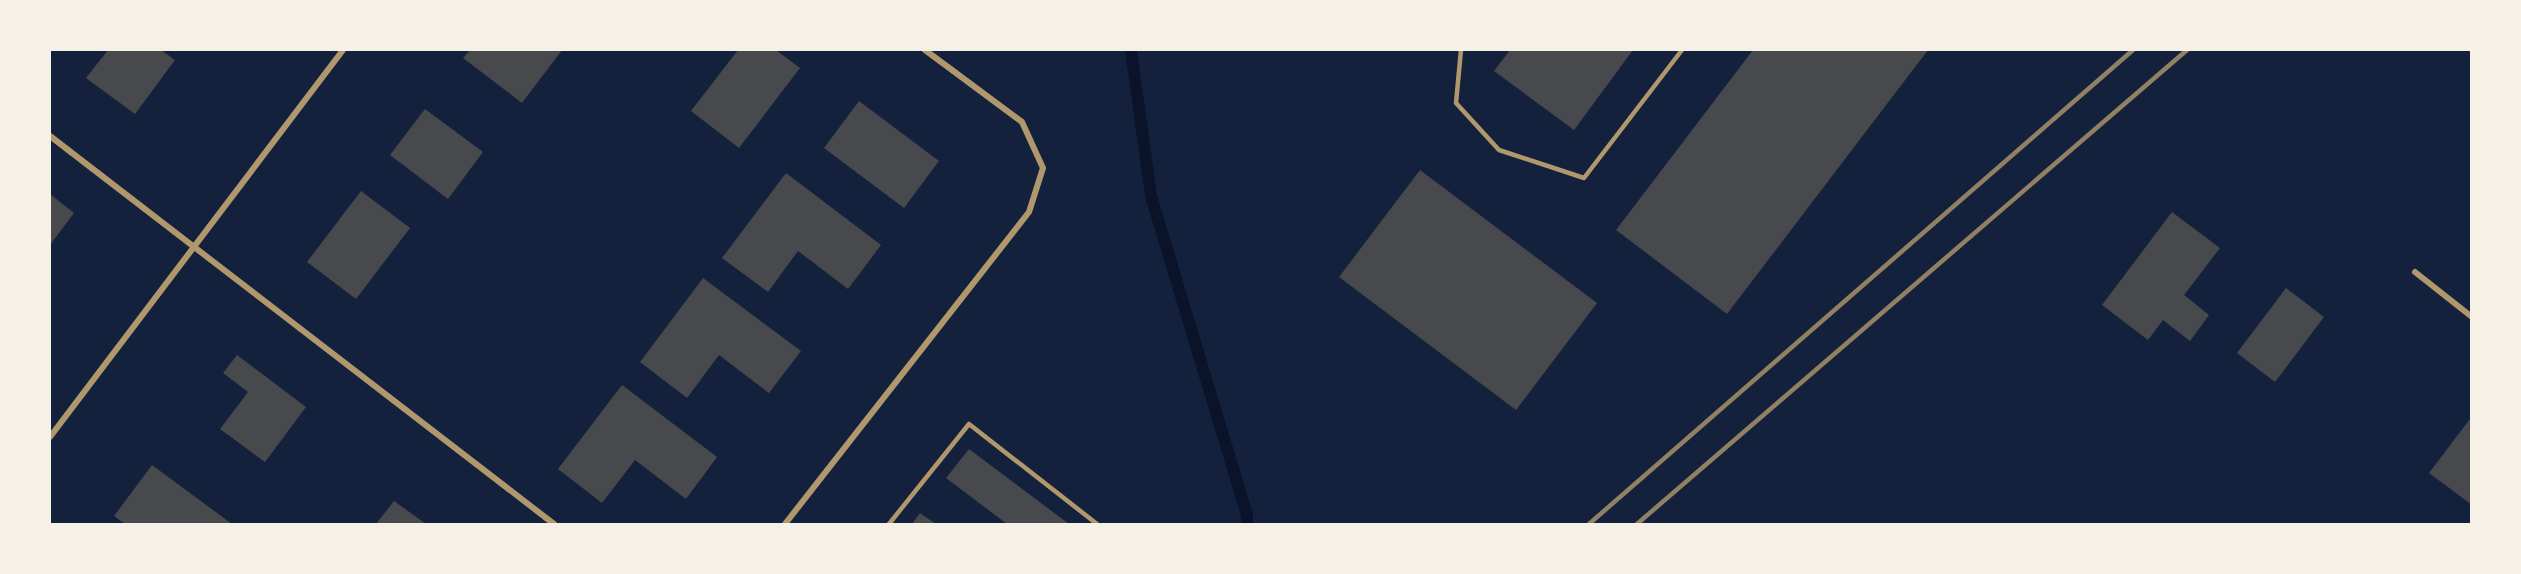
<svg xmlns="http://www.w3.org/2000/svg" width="2521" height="574" viewBox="0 0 2521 574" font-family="Jost,sans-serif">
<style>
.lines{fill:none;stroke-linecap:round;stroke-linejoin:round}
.stream{stroke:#0b132b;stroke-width:12}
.building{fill:#48494c}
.service{stroke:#b1986c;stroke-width:4.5}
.minor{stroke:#b1986c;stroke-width:6}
.rail{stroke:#918062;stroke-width:4.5}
</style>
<rect width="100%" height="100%" fill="#14213d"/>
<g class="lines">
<path class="stream" d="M1131,50l20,146 96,319v9"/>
</g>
<g class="building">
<path d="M108,50h53l14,10 -40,54 -49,-36z"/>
<path d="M470,50h92l-40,53 -59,-45z"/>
<path d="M738,50h38l24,18 -61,80 -48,-37z"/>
<path d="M1510,50h123l-59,80 -80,-59z"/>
<path d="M1753,50h175l-201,264 -111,-84z"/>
<path d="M859,101l80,60 -35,47 -80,-60z"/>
<path d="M425,109l58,43 -35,47 -58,-44z"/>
<path d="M1420,170l177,133 -81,107 -177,-133z"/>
<path d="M786,173l95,72 -33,44 -50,-38 -30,41 -46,-34z"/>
<path d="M361,191l49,37 -54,71 -49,-37z"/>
<path d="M50,194l24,19 -24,32z"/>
<path d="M2172,212l48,36 -36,47 25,20 -19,26 -27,-21 -15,20 -46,-35z"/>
<path d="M703,278l98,73 -32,42 -50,-38 -32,43 -47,-36z"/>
<path d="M2286,288l38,29 -49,65 -38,-29z"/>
<path d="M237,355l69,52 -41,55 -45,-33 28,-37 -25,-19z"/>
<path d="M622,385l95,72 -31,42 -51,-39 -33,43 -44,-34z"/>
<path d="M2470,419l2,1v85l-43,-32z"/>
<path d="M969,449l100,75h-62l-61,-46z"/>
<path d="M152,465l80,59h-107l-11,-8z"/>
<path d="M394,501l32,23h-50z"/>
<path d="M920,513l16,11h-24z"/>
</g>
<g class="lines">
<g class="service">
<path d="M1461,50l-5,53 43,47 85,28 98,-128"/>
<path d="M889,524l80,-100 128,100"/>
</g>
<g class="minor">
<path d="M50,136l504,388"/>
<path d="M2415,272l57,45"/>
<path d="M50,437l293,-387"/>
<path d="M785,524l244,-312 14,-44 -21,-46 -97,-72"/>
</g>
<g class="rail">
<path d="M1589,524l544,-474"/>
<path d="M1637,524l550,-474"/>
</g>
</g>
<rect width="2521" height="574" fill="none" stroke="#f6f1e7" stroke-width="102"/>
</svg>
